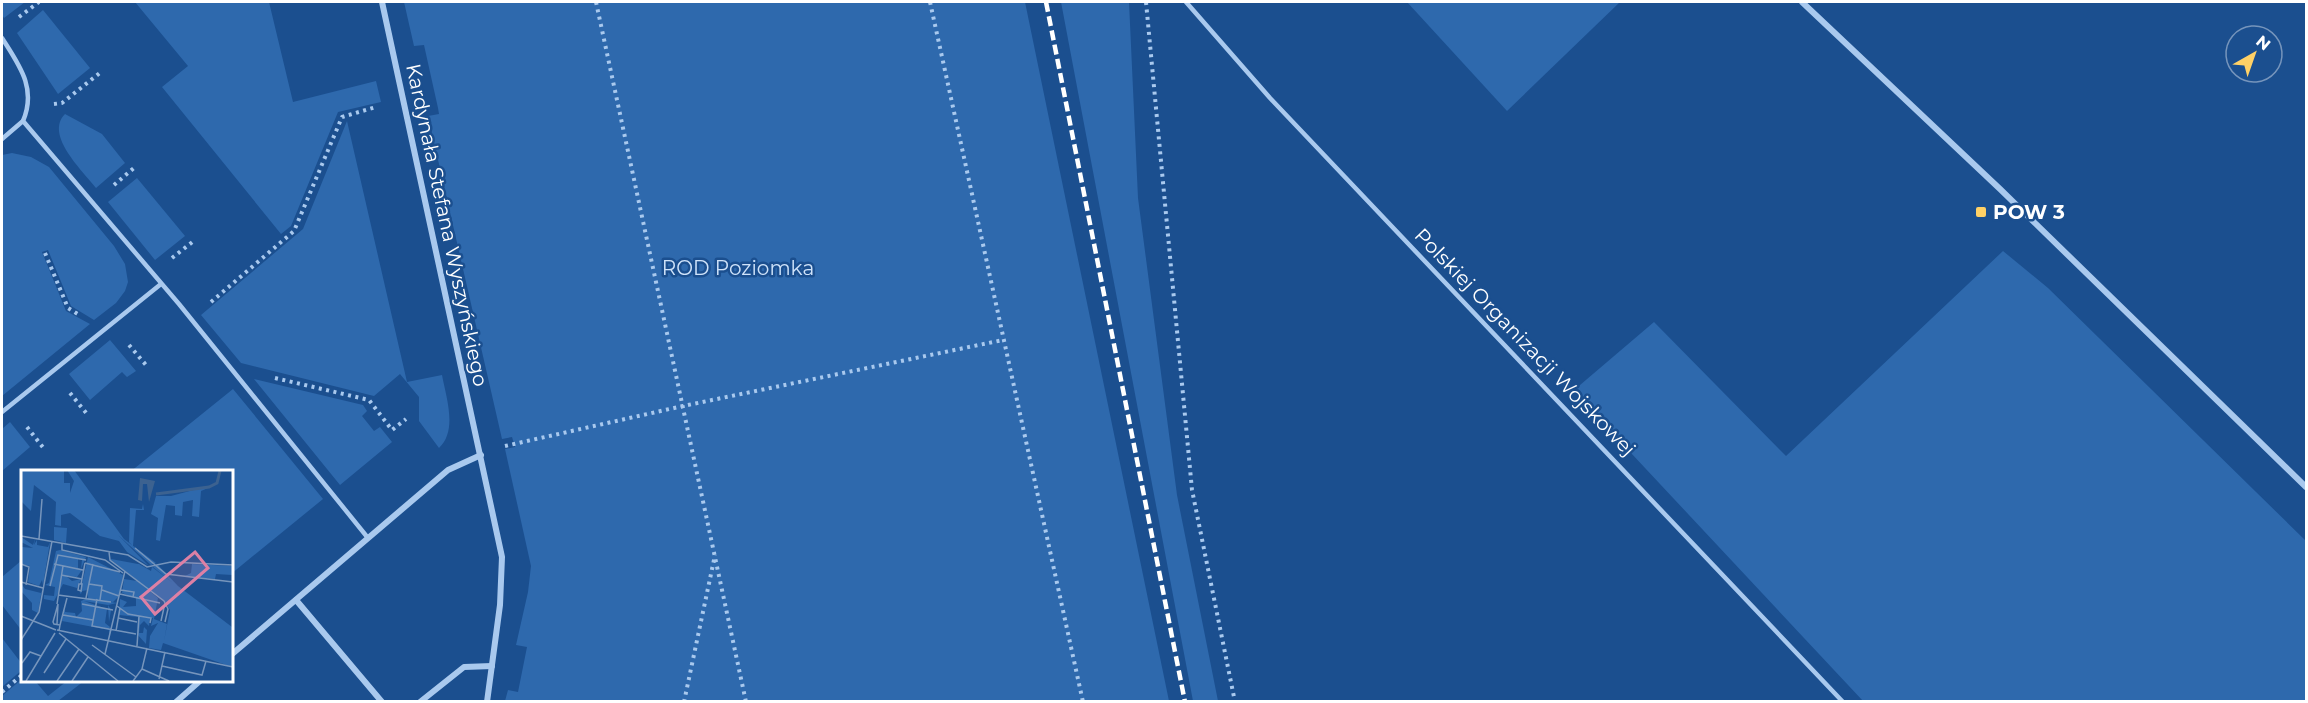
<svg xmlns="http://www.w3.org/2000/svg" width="2308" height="703" viewBox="0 0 2308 703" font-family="Montserrat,sans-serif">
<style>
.green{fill:#2e69ad}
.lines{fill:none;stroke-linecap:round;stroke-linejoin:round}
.path{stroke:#a9c9ee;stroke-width:4;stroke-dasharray:3 4.5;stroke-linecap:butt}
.lane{stroke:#a9c9ee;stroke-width:4.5}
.street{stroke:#a9c9ee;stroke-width:6}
.rail{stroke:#fff;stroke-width:4.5;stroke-dasharray:10 4.5;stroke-linecap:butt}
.poi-dot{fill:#ffd166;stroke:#1b4f8f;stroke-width:2}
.labels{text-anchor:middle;stroke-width:5;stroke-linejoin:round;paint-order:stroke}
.poi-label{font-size:20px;font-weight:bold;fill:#fff;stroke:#1b4f8f;text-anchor:start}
.street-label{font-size:20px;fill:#fff;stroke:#1b4f8f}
.park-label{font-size:20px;fill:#cfe3fa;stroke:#1b4f8f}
.inset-river{fill:none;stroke:#3c6290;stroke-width:3}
.inset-road{fill:none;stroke:#7695bc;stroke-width:1.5}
.view{fill:#dd80a5;fill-opacity:0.15;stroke:#dd80a5;stroke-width:3}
.inset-edge{fill:none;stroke:#fff;stroke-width:3}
</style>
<rect width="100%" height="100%" fill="#1b4f8f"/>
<g class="green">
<path d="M2,2h23l-21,16 -2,-3z"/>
<path d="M135,2h134l24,100 83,-21 5,21 -43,10 -47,114 -10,8 -119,-147 26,-21z"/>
<path d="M404,2h621l144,699h-664l3,-11 10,2 9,-45 -11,-2 12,-53 3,-26 -26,-117 10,-2 -3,-10 -10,2 -74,-323 11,-2 -1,-6 -14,-63 -10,1z"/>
<path d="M1061,2h68l9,196 39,297 41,206h-25z"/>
<path d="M1407,2h213l-113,109z"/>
<path d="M43,10l47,58 -32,26 -41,-61z"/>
<path d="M65,114l37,20 23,29 -29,25c-13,-17 -52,-53 -31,-74z"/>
<path d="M347,121l60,261 35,-7c4,22 16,55 -3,73l-20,-27v-24l-19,-23 -26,22 -133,-33 -40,-48 102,-86z"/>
<path d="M12,153l19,4 18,10 65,79 11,18 3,18 -3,9 -9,12 -22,17 -23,-14 -23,-56 -6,2 24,59 24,13 -88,72v-241z"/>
<path d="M137,178l48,58 -30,24 -47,-58z"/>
<path d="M2003,251l45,37 258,253v160h-443l-290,-310 81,-69 132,134z"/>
<path d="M110,340l26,31 -9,6 -5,-5 -32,28 -21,-26z"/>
<path d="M254,379l109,26 4,6 -5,5 12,15 6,-4 12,15 -52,43z"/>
<path d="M233,389l90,110 -92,75v-102h-101z"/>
<path d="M10,422l20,25 -28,24v-42z"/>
<path d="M22,560v71l-20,-26v-28z"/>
<path d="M2,638l20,26v6l-20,17z"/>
<path d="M22,679l13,2 13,15 19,-15h17l-26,20h-56v-5z"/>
</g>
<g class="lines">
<g class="path">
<path d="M596,2l150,700"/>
<path d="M930,2l153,700"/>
<path d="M1146,2l46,488 43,212"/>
<path d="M19,17l20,-15"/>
<path d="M54,104l8,-1 39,-31"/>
<path d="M114,185l21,-18"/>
<path d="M45,253l23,55 13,8"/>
<path d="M172,258l23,-18"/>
<path d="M211,302l83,-71 48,-114 34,-10"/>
<path d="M129,345l17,20"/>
<path d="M275,378l94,22 23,30 14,-11"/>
<path d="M70,393l17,21"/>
<path d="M27,427l18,23"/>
<path d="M505,446l178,-40 320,-66"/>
<path d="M2,692l20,-17"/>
<path d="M684,702l31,-147"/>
</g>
<g class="lane">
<path d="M1186,2l84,96 573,604"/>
<path d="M2,38c17,27 35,50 21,83l156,183 189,234"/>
<path d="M2,139l21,-18"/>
<path d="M2,412l159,-128"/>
</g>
<g class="street">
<path d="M382,2l120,555 -2,48 -13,97"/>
<path d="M1802,2l198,187 306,298"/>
<path d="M296,600l86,102"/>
<path d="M231,655l217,-185 33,-15"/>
<path d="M176,702l25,-22"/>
<path d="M420,702l44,-35 28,-1"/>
</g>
<path class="rail" d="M1046,2l139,700"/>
</g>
<rect class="poi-dot" x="1975" y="206" width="12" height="12" rx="3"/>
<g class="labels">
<g class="poi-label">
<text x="1993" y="219">POW 3</text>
</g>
<g class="street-label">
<text transform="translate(447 225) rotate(78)" y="7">Kardynała Stefana Wyszyńskiego</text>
<text transform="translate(1525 342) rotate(46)" y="7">Polskiej Organizacji Wojskowej</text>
</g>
<g class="park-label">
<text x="738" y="275">ROD Poziomka</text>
</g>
</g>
<g transform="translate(21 470)">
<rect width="212" height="212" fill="#1b4f8f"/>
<path d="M0,0h43v13h6v10l4,-12 -7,-11h7l50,69 32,24 -5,2 -33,-30 31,31 -22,-14 -8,-11 -19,-5 -30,-23 -9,2v11l-6,-1 1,-23 -22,-17 -3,26 -10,-10zM180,18h7l-7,3 -2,26 -7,-1 1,-16 -10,2 -1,14 -7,-1v-9l-9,-1 -6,36 -4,-1 2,-22 -7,-4 5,-18h15zM122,34l1,6h-8l-3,36 -4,-4 1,-34 12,1zM33,57l13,1 -1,15 -12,-3zM0,67l12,8 2,-6 -1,6 3,-5v5l11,2 2,-5 -7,43 -1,-5 -3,6 -11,-4 2,-16 -9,-2v-10l1,-7 11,1 -12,-6zM39,80l26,7 -5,12 1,-9 -4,-1v9l4,2 -5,7 -11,-1 6,5 9,-2 -4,9 -14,-4 -9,17 -10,-2v-4l10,1 1,-9 -10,-2 4,-2 7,-32zM67,87l35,18 -4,21 -6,6 -14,-2 18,3 -9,2 3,5 -2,12 -1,-17 -24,-4 23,8 -2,14 5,4 -1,2 2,1 -2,9v-9l-47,-9 3,-14v5l10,1 1,4 6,-6 -1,-10 7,-3v-8l-6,1 -1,3 -1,-1zM89,89h1l27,5h1l12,7 1,-4 21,16 -20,-16 5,-2 20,21 54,41v40l-69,-24 -2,7 -12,-2 1,-12 8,-13 -7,3 2,-8h-3l-1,8 -5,-5 -4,4 -1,8h4l1,-6 3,3 -1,14 -9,-10 1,-17 -19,-2 1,-16 7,3 -4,5 13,-1v-8l-14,-5 2,-14 13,2 21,17 -4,21 13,5 -3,17 6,-31 -4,-7zM171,94l40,2v9l-16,-1 -1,5 -30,-3 6,-3zM0,113l4,6 16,4 1,-4 -4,24 -6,-3v-7l-11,-12z" fill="#2e69ad"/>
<path d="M119,8l15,3 -6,21 -2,-18h-4l-1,17 -4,-1z" fill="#3c6290"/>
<path class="inset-river" d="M135,24l53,-7 8,-4 3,-12"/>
<path class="inset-road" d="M0,66l107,19 19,12 24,-5 62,3M18,69l3,-40M41,73v7l43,10 18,13M114,78l31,26 67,8M88,82l1,8 54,41 4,8 -3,13M64,93l35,9M0,94l8,3 -3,18M33,94l29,6M40,105l21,4M0,112l22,6M58,114h3l-1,7 -3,-1zM60,114l4,-21M68,114l13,2 -2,14M29,116l8,-31 28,5M81,120l17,6M100,120l13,2 -1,5M99,124l40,9M37,125l53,7M65,128l7,-34M76,129l-5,27 44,8M36,134l6,-38M61,134l31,6M96,136l11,8 23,4 -1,5M42,145l30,5M0,146l35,14M97,148l19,4M140,151l4,-18M36,154l1,-20 -5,18 1,2 6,1 -1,6M39,155l7,-27M36,160l176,37M95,161l4,-23M38,163l59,48M0,170l18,-28 13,-71M71,175l44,32M116,176l2,-30M84,184l20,-83M1,193l8,-11 11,4M141,196l40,9 4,-14M121,199l27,12M23,203l22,-34M138,209l6,-27M5,211l29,-48M36,211l22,-32M51,211l16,-24M112,211l9,-12 5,-21"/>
<path class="view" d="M174,82l13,16 -53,46 -14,-17z"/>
<rect width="212" height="212" class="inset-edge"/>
</g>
<rect width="2308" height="703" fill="none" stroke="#ffffff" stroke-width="6"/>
<g transform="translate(2254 54) rotate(40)"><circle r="28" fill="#1b4f8f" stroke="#7695bc" stroke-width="1.5"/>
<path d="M0-4.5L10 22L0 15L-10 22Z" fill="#ffd166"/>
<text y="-9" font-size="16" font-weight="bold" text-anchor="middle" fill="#ffffff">N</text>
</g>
</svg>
